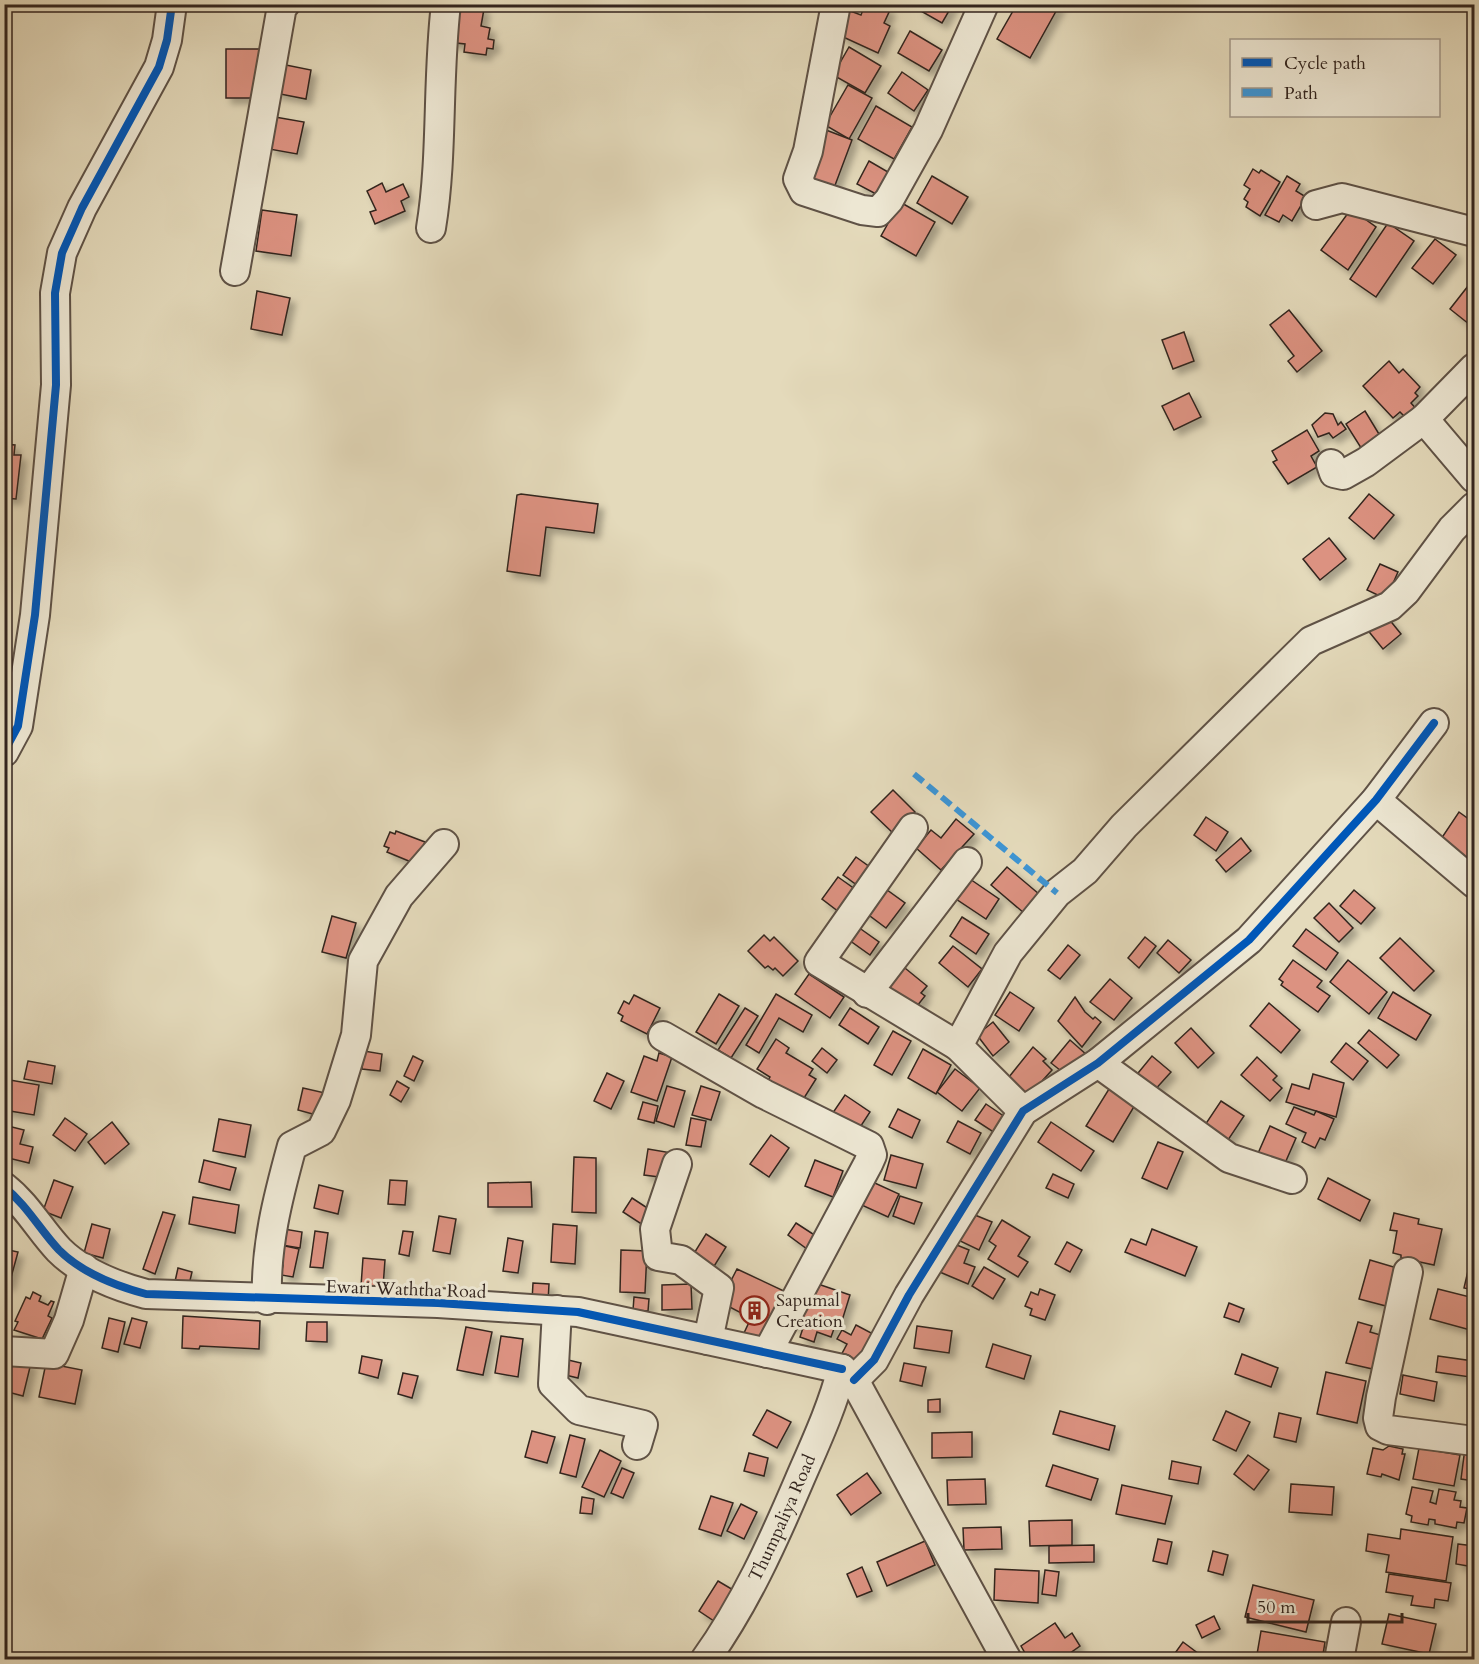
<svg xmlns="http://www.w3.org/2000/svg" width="1479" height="1664" viewBox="0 0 1479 1664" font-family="Cardo,serif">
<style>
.building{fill:#dc9281;stroke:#33251f;stroke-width:1.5;filter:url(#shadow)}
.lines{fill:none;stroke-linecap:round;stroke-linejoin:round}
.minor-casing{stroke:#5f5246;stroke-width:32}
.minor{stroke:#ede7d3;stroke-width:28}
.quiet{stroke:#3d95d5;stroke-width:6;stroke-dasharray:12 6;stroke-linecap:butt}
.cycleway-casing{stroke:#ede7d3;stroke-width:11}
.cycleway{stroke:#0057b8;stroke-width:8}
.labels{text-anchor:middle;stroke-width:6;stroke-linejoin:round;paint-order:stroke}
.street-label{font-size:18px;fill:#33251f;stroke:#ede7d3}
.poi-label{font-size:18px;fill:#33251f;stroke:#ede7d3;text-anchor:start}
</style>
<defs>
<filter id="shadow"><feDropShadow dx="5.5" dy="5.5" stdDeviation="3" flood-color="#0004"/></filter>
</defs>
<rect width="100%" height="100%" fill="#e4dabb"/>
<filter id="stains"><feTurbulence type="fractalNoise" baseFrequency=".00333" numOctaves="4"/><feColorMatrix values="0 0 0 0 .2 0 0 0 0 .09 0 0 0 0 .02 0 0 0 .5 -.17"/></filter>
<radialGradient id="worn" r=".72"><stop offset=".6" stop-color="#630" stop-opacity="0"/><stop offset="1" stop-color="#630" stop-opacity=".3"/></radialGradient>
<g class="building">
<path d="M460,4h20l-1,4 5,1 -3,17 9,2 -2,11 6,1 -1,9 -6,-1 -1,7 -22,-3 1,-8 -18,-2z"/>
<path d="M865,4h14l11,6 -6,13 6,3 -12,27 -37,-17 4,-27 16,6z"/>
<path d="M922,4h31l-11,19 -23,-13z"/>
<path d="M1017,4h43l-30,54 -33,-19z"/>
<path d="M910,31l32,19 -13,21 -31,-18z"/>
<path d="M849,47l32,19 -16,27 -32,-18z"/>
<rect x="226" y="49" width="35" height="49"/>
<path d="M281,64l30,6 -5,29 -31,-6z"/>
<path d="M902,72l26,18 -14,21 -26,-18z"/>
<path d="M848,85l24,13 -23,41 -24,-14z"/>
<path d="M876,106l36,21 -18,32 -36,-20z"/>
<path d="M275,117l29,5 -7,32 -28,-5z"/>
<path d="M826,130l26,10 -18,48 -26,-11z"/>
<path d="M869,161l19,11 -12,22 -19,-10z"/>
<path d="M1253,169l6,4 2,-3 19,12 -20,34 -14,-9 2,-5 -4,-3 6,-10 -6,-4z"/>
<path d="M932,176l36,21 -16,27 -35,-21z"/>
<path d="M1287,176l13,8 -4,7 10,6 -14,24 -9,-6 -4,7 -14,-7z"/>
<path d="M382,183l4,9 17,-8 6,13 -8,4 4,10 -30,13 -5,-12 6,-2 -9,-19z"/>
<path d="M900,202l35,20 -19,34 -35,-20z"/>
<path d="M1351,209l25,18 -28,43 -27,-20z"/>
<path d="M262,210l35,5 -6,41 -35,-5z"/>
<path d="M1388,223l26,18 -38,56 -26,-18z"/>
<path d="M1435,239l21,16 -23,29 -21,-16z"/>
<path d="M1472,281l2,2v45l-24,-19z"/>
<path d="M257,291l33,7 -8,37 -31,-6z"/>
<path d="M1289,310l33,41 -25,21 -9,-11 6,-5 -24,-31z"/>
<path d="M1184,332l10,29 -21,8 -11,-29z"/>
<path d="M1389,361l10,12 4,-4 17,18 -5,6 3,3 -7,7 7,8 -10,9 -8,-8 -7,6 -30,-32z"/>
<path d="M1189,393l12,24 -27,13 -12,-24z"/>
<path d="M1365,411l17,28 -19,12 -17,-27z"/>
<path d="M1325,413l8,1 5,11 3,-3 5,7 -13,9 -4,-5 -11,4 -6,-12z"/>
<path d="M1307,430l12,21 -8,5 6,11 -29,17 -15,-22 4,-2 -5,-9z"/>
<path d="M4,444l11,1 -1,10h7l-5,44 -12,-1z"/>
<path d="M521,494l77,10 -4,29 -48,-6 -6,49 -33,-5 10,-76z"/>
<path d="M1369,494l25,21 -20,24 -25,-21z"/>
<path d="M1329,538l17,21 -26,21 -17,-21z"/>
<path d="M1380,564l18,8 -12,27 -19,-9z"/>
<path d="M1384,613l17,21 -18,15 -17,-21z"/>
<path d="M893,790l22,22 -21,22 -23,-22z"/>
<path d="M1459,812l15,11v42l-37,-20z"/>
<path d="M1206,817l22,15 -12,19 -22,-16z"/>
<path d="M956,819l18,15 -33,36 -25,-22 15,-18 10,8z"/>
<path d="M396,831l29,11 -9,22 -29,-12 2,-4 -5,-2 6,-14 5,2z"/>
<path d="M1241,838l10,13 -25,21 -10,-12z"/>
<path d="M856,857l18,13 -13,18 -18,-13z"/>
<path d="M1007,867l32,27 -15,19 -33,-28z"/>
<path d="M838,877l21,15 -16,23 -21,-16z"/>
<path d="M967,877l32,22 -13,20 -33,-22z"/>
<path d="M876,882l29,21 -19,25 -28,-21z"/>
<path d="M1354,890l21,18 -14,16 -21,-18z"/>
<path d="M1329,903l24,25 -14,14 -25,-24z"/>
<path d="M332,916l24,7 -10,35 -24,-6z"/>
<path d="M962,917l27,17 -13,20 -26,-18z"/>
<path d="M858,927l21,15 -9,13 -21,-15z"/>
<path d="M1306,929l32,24 -12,17 -33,-24z"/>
<path d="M764,935l6,6 4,-4 24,24 -15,15 -8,-8 -2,2 -5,-4 -3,2 -17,-17z"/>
<path d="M1145,937l11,9 -17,22 -11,-10z"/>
<path d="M1400,938l34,33 -20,20 -34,-33z"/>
<path d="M1168,940l23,20 -12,13 -22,-20z"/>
<path d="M1068,945l12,10 -20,24 -12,-9z"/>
<path d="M953,946l29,23 -14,18 -29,-24z"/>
<path d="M1293,960l29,21 -5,6 13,9 -12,16 -37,-27 2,-3 -4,-3z"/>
<path d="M1348,960l39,32 -18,22 -39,-32z"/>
<path d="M900,964l27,22 -6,7 4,3 -8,10 -34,-21z"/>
<path d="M809,974l35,23 -14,21 -35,-24z"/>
<path d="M1110,979l22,19 -18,22 -24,-18z"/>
<path d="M1010,992l24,16 -15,23 -24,-16z"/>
<path d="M1393,992l38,23 -15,25 -38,-22z"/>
<path d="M719,994l20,12 -23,38 -20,-12z"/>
<path d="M776,994l36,21 -9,17 -24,-14 -20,35 -13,-8z"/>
<path d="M634,995l26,13 -13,26 -26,-13 2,-5 -5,-3 6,-12 5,3z"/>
<path d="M1075,997l10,15 8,7 2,-2 6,5 -19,25 -24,-26z"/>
<path d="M1269,1003l31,27 -19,23 -31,-27z"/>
<path d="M745,1008l13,8 -27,42 -13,-8z"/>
<path d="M850,1008l29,19 -11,17 -29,-19z"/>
<path d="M993,1022l16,20 -16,14 -16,-21z"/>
<path d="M1191,1028l23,25 -16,15 -23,-25z"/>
<path d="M1369,1030l30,25 -12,13 -29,-25z"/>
<path d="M893,1031l18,10 -19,34 -18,-10z"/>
<path d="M776,1039l13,9 -3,5 27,16 -4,6 7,4 -17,27 -33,-22 4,-7 -13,-8z"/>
<path d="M1070,1040l18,16 -18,22 -19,-15z"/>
<path d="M1346,1043l22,18 -15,19 -22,-18z"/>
<path d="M1033,1047l13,12 -3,2 9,9 -9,10 7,6 -20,10 -21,-19z"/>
<path d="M822,1048l15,12 -10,13 -15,-12z"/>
<path d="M923,1049l28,16 -15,29 -28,-16z"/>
<path d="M364,1051l18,3 -2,17 -18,-2z"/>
<path d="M659,1053l13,4 -15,44 -26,-9 13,-36 13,5z"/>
<path d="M413,1056l10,5 -9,20 -10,-5z"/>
<path d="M1152,1056l19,16 -19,21 -18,-15z"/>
<path d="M1257,1057l20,19 -4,4 9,8 -12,13 -29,-26z"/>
<path d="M28,1061l27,5 -3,18 -28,-5z"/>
<path d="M955,1069l25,19 -18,23 -25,-19z"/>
<path d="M607,1073l17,8 -13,28 -17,-8z"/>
<path d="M1313,1074l31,9 -8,34 -50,-15 6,-18 17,5z"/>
<path d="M4,1079l35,6 -5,30 -30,-5z"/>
<path d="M397,1081l12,7 -8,14 -11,-7z"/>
<path d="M667,1086l18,5 -11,36 -18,-6z"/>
<path d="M701,1086l19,6 -9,28 -19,-5z"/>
<path d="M303,1088l22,5 -5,23 -22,-6z"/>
<path d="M1109,1089l26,16 -22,37 -27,-16z"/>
<path d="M845,1095l25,17 -15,23 -25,-18z"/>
<path d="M1221,1101l23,15 -18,27 -23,-15z"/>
<path d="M643,1102l15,4 -4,17 -16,-4z"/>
<path d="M986,1104l19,13 -10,16 -20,-13z"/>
<path d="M1294,1107l20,8 2,-4 18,8 -9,21 -5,-2 -5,10 -13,-6 4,-9 -20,-9z"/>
<path d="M898,1109l22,11 -8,18 -23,-11z"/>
<path d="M65,1118l22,16 -12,17 -22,-16z"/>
<path d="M691,1118l15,3 -5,26 -15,-2z"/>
<path d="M219,1119l32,6 -6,32 -32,-6z"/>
<path d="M958,1121l23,12 -11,21 -23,-12z"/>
<path d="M112,1122l17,22 -24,20 -17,-22z"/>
<path d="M1051,1122l43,29 -13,20 -43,-29z"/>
<path d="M4,1125l20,5 -4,14 13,3 -4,16 -25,-6z"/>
<path d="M1270,1126l26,12 -14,32 -26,-12z"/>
<path d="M771,1135l18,13 -20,29 -19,-13z"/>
<path d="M1158,1142l25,10 -16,37 -25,-11z"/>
<path d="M648,1149l24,4 -5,25 -23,-3z"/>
<path d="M891,1155l32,9 -7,24 -32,-8z"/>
<path d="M574,1157l22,1v55l-24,-1z"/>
<path d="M204,1160l32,8 -6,22 -31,-8z"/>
<path d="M815,1160l28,11 -10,26 -28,-11z"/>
<path d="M1053,1174l21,10 -6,14 -22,-10z"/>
<path d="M1328,1178l42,22 -10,21 -42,-22z"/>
<path d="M866,1179l33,15 -11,23 -33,-15z"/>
<path d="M54,1180l19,7 -12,31 -18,-7z"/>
<path d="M390,1180l17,1 -2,24 -17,-1z"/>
<path d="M531,1182l1,25h-44v-24z"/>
<path d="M319,1185l24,6 -5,23 -24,-6z"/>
<path d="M900,1196l22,7 -8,21 -21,-8z"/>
<path d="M193,1197l46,8 -4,28 -46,-9z"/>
<path d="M632,1198l23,15 -9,14 -23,-15z"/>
<path d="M163,1212l12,3 -20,59 -12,-5z"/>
<path d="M970,1213l22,9 -13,28 -21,-10z"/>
<path d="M1394,1213l25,6 -1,5 24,5 -8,36 -33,-7v-3l-8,-2 4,-22 -7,-1z"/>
<path d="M439,1216l17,3 -6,35 -17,-3z"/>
<path d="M1002,1220l28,17 -12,19 10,6 -10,15 -30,-18 8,-13 -7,-5z"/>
<path d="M796,1223l20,13 -9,13 -19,-14z"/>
<path d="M92,1224l18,5 -7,29 -19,-5z"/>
<path d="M553,1224l24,2 -2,38 -24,-2z"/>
<path d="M278,1228l24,4 -2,16 -25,-4z"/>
<path d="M1152,1229l45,18 -12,29 -60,-24 6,-13 15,6z"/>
<path d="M315,1231l13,2 -5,35 -13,-1z"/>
<path d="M403,1231l10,1 -4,24 -10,-2z"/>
<path d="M706,1234l20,13 -18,29 -20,-13z"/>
<path d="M508,1238l15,3 -5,32 -15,-2z"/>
<path d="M947,1241l22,9 -5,13 11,4 -7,17 -33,-14z"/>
<path d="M1067,1242l15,8 -12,22 -15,-8z"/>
<path d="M276,1244l23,5 -6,28 -12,-2 2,-10 -11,-3z"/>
<path d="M4,1249l14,3 -9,33 -5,-1z"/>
<path d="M621,1250l26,1 -2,42 -25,-1z"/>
<path d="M363,1258l22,2 -2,27 -22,-1z"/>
<path d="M1471,1258l3,1v31l-10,-2z"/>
<path d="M1370,1260l27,8 -11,38 -27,-7z"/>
<path d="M984,1267l21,12 -12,20 -21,-13z"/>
<path d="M178,1268l14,4 -4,17 -14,-3z"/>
<path d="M737,1269l47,22 -25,50 -15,-8 7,-15 -31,-16z"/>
<path d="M533,1283l16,1 -1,18 -16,-1z"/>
<path d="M691,1284l1,25 -30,1v-25z"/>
<path d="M818,1284l32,11 -9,29 -5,-1 -5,14 -14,-5 -3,10 -14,-5 3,-9 -13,-4 8,-24 13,5z"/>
<path d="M1040,1289l15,6 -10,25 -15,-5 2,-6 -7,-3 6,-14 7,3z"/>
<path d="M1438,1289l36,9v33l-44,-12z"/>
<path d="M33,1292l8,4 -2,5 9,4 3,-4 3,1 -6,14 4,2 -10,21 -28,-9 4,-8 -3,-1 11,-24 4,2z"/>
<path d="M634,1297l15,2 -1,12 -15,-1z"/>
<path d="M1229,1303l15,6 -5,13 -15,-5z"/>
<path d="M183,1316l77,5 -1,28 -59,-3 -1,3 -17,-1z"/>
<path d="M109,1318l16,4 -7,30 -16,-4z"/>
<path d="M132,1318l15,4 -7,26 -16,-4z"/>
<path d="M307,1322h20v20l-21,-1z"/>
<path d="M1358,1322l14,4 -2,6 14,4 -7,34 -31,-7z"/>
<path d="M856,1325l19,10 -18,34 -18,-10 8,-15 -10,-5 5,-9 9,5z"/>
<path d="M917,1326l35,5 -3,22 -35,-5z"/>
<path d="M466,1327l26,5 -9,43 -26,-5z"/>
<path d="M501,1336l22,3 -5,38 -23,-4z"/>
<path d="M993,1344l38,12 -7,23 -38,-12z"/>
<path d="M1242,1354l36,14 -7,19 -36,-13z"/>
<path d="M7,1356l24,7 -8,33 -19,-5z"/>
<path d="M362,1356l20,4 -4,18 -19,-5z"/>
<path d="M1438,1356l35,5 -3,16 -34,-5z"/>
<path d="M564,1359l17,4 -3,15 -17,-4z"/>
<path d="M46,1363l36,7 -7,34 -36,-7z"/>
<path d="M904,1363l22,4 -4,19 -22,-5z"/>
<path d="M1326,1372l40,9 -9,42 -40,-9z"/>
<path d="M403,1373l15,3 -6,22 -14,-4z"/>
<path d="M1403,1375l34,7 -3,19 -34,-7z"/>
<path d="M940,1399v13h-12v-12z"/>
<path d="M767,1410l24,12 -14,26 -24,-13z"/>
<path d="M1060,1411l55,15 -6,24 -56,-16z"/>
<path d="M1226,1411l24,11 -14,29 -23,-11z"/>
<path d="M1279,1413l22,5 -5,24 -22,-5z"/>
<path d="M532,1431l23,6 -8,26 -22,-6z"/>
<path d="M972,1432v25l-40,1v-25z"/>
<path d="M570,1435l15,4 -9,38 -16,-4z"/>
<path d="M1389,1446l14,3 -1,5h3l-6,26 -17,-6 -1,3 -14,-3 6,-26 10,2z"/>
<path d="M1419,1448l41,7 -6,31 -41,-7z"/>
<path d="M1465,1448l9,1v32l-13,-2z"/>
<path d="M600,1450l21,11 -17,36 -22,-10z"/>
<path d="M749,1453l19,5 -4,18 -20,-5z"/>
<path d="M1248,1455l21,15 -15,20 -20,-16z"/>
<path d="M1172,1461l29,6 -3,17 -29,-5z"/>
<path d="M1053,1465l45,14 -7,21 -45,-14z"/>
<path d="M622,1468l12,5 -11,25 -12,-5z"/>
<path d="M867,1473l14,20 -30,22 -14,-20z"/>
<path d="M985,1479l1,25 -38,1 -1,-25z"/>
<path d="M1291,1484l43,3 -2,28 -43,-3z"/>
<path d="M1122,1485l50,11 -7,28 -49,-10z"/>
<path d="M1412,1487l21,4 -3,11 6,2 3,-15 17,3 -2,8 7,1 -1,6 7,1 -3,15 -7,-1 -1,6 -21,-4v-4l-6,-1 -1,6 -17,-3 1,-6 -6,-2z"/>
<path d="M711,1496l22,7 -12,33 -22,-7z"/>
<path d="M582,1497l12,2 -2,15 -12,-1z"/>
<path d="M741,1504l16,8 -13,27 -17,-8z"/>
<path d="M1072,1520v25l-42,1 -1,-25z"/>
<path d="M1001,1527l1,22 -38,1 -1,-22z"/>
<path d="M1401,1529l52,8 -7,44 -60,-9 3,-17 -23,-4 2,-17 32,5z"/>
<path d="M1158,1539l14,3 -5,22 -14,-3z"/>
<path d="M925,1541l10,24 -48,21 -10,-24z"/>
<path d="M1458,1544l16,2v21l-18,-3z"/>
<path d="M1094,1545v17l-45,1v-17z"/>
<path d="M1213,1551l15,4 -5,20 -15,-4z"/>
<path d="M862,1567l10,24 -15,6 -10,-23z"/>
<path d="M995,1569l44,2 -1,32 -44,-3z"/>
<path d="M1045,1570l14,2 -3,24 -14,-2z"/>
<path d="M1389,1574l62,9 -3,18 -13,-2 -1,9 -23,-3 2,-9 -27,-4z"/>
<path d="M718,1581l22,13 -20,31 -21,-14z"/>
<path d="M1253,1585l61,15 -8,32 -61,-15z"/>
<path d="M1389,1614l47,10 -7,30 -47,-10z"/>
<path d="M1214,1616l6,13 -18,9 -6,-13z"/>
<path d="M1055,1623l10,15 7,-5 8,13 -20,14h-31l-8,-14z"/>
<path d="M1261,1631l64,11 -3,18h-66z"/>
<path d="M1183,1642l24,18h-37z"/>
</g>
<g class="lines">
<defs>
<g id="minor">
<path d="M836,4l-28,147 -10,28 6,12 58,19 16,2 11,-12 39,-70 56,-126"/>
<path d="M1316,205l26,-7 132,34"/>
<path d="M431,228c12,-73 6,-149 15,-224"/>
<path d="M235,271l47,-265 3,-2"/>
<path d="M1474,368l-50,51 50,59"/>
<path d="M1331,464l3,9 9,2 23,-13 58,-43"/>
<path d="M4,752l14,-26 17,-111 21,-230 -1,-92 7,-40 20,-45 77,-141 8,-27 5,-36"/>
<path d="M1376,800l98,83"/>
<path d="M913,828l-94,134 139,84"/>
<path d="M867,993l100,-131"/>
<path d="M663,1036l101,58 105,52 3,9 -4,9 -101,189"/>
<path d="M1098,1063l131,95 63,21"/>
<path d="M1023,1111l-65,-65 50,-93 49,-60 28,-22 39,-45 187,-185 79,-35 16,-15 46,-62 22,-22"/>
<path d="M677,1164l-22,65 3,27 23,4 38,28 -11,52"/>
<path d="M4,1187c23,18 36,43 55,63 23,23 57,36 87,44l292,9 140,9 264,57"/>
<path d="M1408,1272l-27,125 -3,21 2,8 8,4 86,11"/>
<path d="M267,1300c-2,-53 11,-103 25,-154l29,-15 15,-31 20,-65 7,-74 36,-65 45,-52"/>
<path d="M557,1310l-4,74 26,26 64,15 -6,20"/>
<path d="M4,1351l50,3 15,-34 15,-52"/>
<path d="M842,1369l12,11 153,280"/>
<path d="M854,1380l20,-20 35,-65 114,-184 75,-48 151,-123 127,-140 58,-77"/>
<path id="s1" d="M705,1660c40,-56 67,-116 94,-179 16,-37 33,-73 43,-112"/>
<path d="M1339,1660l7,-38"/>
</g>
</defs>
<use href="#minor" class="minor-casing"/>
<use href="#minor" class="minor"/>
<path class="quiet" d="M914,774l143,119"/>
<defs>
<g id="cycleway">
<path d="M4,752l14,-26 17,-111 21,-230 -1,-92 7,-40 20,-45 77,-141 8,-27 5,-36"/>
<path d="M4,1187c23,18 36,43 55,63 23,23 57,36 87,44l292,9 140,9 264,57"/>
<path d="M854,1380l20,-20 35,-65 114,-184 75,-48 151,-123 127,-140 58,-77"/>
</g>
</defs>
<use href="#cycleway" class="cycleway-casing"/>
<use href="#cycleway" class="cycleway"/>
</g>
<defs>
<symbol id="building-ring" viewBox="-11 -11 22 22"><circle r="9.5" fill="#ede7d3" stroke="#8f2418" stroke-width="1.5"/><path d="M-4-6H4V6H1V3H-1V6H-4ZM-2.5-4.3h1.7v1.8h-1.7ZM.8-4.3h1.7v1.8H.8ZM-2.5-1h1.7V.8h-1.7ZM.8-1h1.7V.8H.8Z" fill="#8f2418"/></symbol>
</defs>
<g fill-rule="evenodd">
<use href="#building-ring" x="738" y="1294" width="33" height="33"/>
</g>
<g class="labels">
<g class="street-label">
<text transform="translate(406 1289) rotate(2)" y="6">Ewari Waththa Road</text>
<text dy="6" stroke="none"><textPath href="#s1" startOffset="162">Thumpaliya Road</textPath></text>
</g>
<g class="poi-label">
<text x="776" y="1306">Sapumal<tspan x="776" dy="21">Creation</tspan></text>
</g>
</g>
<rect width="1479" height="1664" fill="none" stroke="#e4dabb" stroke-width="24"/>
<rect x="6" y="6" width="1467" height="1652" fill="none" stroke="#33251f" stroke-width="3"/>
<rect x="12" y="12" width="1455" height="1640" fill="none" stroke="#33251f" stroke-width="1.5"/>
<rect x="1230" y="39" width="210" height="78" fill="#ede7d3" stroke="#a3998b" stroke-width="1.5"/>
<rect x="1242" y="58" width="30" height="9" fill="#0057b8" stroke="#a3998b" stroke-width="1.5"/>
<text x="1284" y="69" font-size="18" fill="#33251f">Cycle path</text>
<rect x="1242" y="88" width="30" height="9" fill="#3d95d5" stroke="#a3998b" stroke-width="1.5"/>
<text x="1284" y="99" font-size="18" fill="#33251f">Path</text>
<path d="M1248 1613v9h154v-9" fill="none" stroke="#33251f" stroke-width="3"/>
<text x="1257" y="1613" font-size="18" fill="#33251f" stroke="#ede7d3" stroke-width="4.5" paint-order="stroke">50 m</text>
<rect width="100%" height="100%" filter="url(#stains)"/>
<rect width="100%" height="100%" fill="url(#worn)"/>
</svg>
